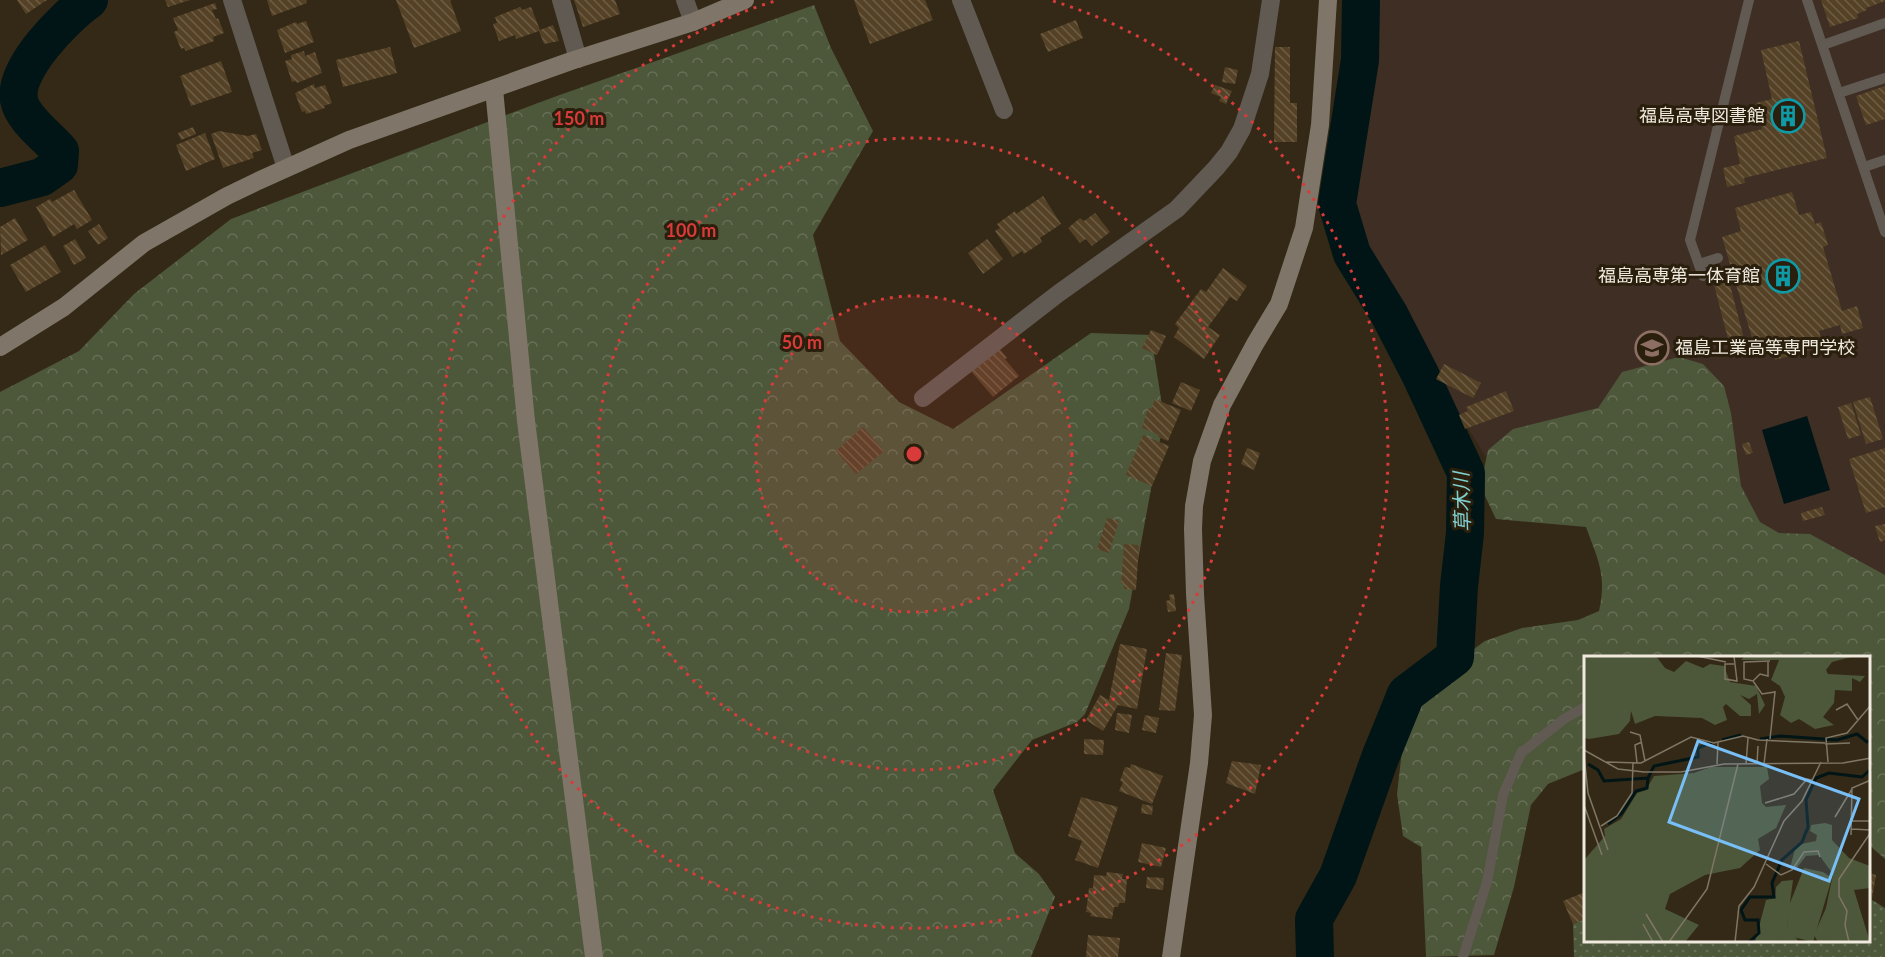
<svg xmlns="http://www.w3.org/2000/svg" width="1885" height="957" viewBox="0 0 1885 957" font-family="Lato,'Noto Sans JP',sans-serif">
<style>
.education{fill:#3e2e23}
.green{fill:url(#green-dots)}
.forest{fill:url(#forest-crowns)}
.water{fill:#011516}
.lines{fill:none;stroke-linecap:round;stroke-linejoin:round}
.river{stroke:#011516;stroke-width:38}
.building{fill:url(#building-back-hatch)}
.lane{stroke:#615a52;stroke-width:10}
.street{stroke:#615a52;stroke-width:18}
.secondary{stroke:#7f7568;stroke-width:18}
.ring{fill:none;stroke:#d93b3a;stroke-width:3;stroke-dasharray:3 6}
.labels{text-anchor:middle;stroke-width:6;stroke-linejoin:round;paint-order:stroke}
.poi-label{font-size:18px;fill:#f0e9de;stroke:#291f0c;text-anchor:end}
.water-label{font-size:20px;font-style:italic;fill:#80d0d0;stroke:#291f0c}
.inset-river{fill:none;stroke:#011516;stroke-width:3}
.inset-road{fill:none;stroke:#7f7666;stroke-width:1.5}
.view{fill:#78bff7;fill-opacity:0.15;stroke:#78bff7;stroke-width:3}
.inset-edge{fill:none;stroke:#f0e9de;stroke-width:3}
.centre{fill:#d93b3a;stroke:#291f0c;stroke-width:3}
.ring-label{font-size:18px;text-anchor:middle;font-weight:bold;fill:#d93b3a;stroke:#291f0c;stroke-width:6;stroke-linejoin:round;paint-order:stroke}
</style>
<defs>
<pattern id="green-dots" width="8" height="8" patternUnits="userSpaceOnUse" patternTransform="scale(1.5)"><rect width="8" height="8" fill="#4d573a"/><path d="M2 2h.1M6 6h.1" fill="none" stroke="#676f56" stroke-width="1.8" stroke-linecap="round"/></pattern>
<pattern id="forest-crowns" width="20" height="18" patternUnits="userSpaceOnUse" patternTransform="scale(1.5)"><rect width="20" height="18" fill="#4d573a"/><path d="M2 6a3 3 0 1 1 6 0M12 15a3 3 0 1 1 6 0" fill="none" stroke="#676f56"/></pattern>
<pattern id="building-back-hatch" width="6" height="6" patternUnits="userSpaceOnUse" patternTransform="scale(1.5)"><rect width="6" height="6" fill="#554226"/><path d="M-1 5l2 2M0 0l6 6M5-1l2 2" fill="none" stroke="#6e5d45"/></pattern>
</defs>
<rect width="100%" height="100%" fill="#332916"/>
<path class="education" d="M1374,0h511v622l-384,-140 -142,-232 -11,-45z"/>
<path class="green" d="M1869,898l16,10v49h-311l-1,-33 12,-5v21h283z"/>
<g class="forest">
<path d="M814,5l17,43 42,83 -60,104 27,106 59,61 54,27 138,-96 60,2 13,83 -35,191 -44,105 -8,8 -45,18 -39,50 22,63 24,21 16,23 -24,60h-1031v-565l79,-41 55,-57 97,-75 323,-122z"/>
<path d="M1679,357l24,7 21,22 7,27 10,73 19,36 19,11 31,1 75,41v284l-16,-14 -1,-188h-283v112l-37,15 -17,21 -17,82 -20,68 -68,2 -5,-110 -18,-11 -6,-42 10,-87 36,-36 42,-30 37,-13 56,-8 21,-9c8,-36 -1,-51 -13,-84l-90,-8 -11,-23 -1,-27 4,-19 25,-21 85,-21 24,-36z"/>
</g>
<path class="water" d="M1807,416l23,74 -46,14 -22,-74z"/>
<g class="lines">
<g class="river">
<path d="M0,188l42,-11 17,-12 1,-14c-12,-14 -38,-33 -41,-51 -6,-31 46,-83 70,-100"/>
<path d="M1315,957l-1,-38 24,-43 42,-118 26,-64 49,-37 4,-71 6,-53 1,-60 -46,-99 -31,-60 -37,-60 -15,-50 23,-144 1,-60"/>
</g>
</g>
<g class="building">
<path d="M17,0h30l-21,14z"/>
<path d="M165,0h25l-22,7z"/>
<path d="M267,0h39l1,3 -35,13z"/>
<path d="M396,0h54l11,31 -47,17z"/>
<path d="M574,0h41l5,14 -37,13z"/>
<path d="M854,0h71l8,20 -63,24z"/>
<path d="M1821,0h64v1l-19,7 1,2 -10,4 1,4 -28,9z"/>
<path d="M215,3l2,6 -5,1 4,9 2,-1 6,15 -11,4 1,4 -28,10 -2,-3 -3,1 -7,-17 4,-2 -5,-12z"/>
<path d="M520,7l2,3 9,-3 9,23 13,-5 6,16 -15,3 -5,-13 -23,8 -1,-4 -16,6 -6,-17 4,-1 -2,-6z"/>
<path d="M1076,20l7,18 -35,14 -8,-18z"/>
<path d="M306,21l8,21 -29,11 -8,-23 19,-8 1,2z"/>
<path d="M1799,41l28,117 -83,20 1,5 -18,4 -4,-19 17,-4 -6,-28 28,-7 -6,-26 16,-4 -11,-49z"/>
<path d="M390,47l7,26 -54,14 -7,-27z"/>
<path d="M1275,47h15v56h7v39h-23z"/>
<path d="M304,51l1,5 10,-4 7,21 -25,10 -1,-2 -4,1 -7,-21 7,-2 -1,-4z"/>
<path d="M221,61l11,31 -41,14 -11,-30z"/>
<path d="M1225,67l13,3 -3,14 -13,-2z"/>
<path d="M314,84l1,4 10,-3 7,18 -8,3 1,2 -19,6 -1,-3 -3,1 -7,-19z"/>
<path d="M1215,85l17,6 -6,13 -7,-3 2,-4 -10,-4z"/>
<path d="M1885,86v33l-19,6 -10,-29z"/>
<path d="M193,127l3,7 -15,6 -3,-7z"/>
<path d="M219,131l29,5 8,-2 6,16 -10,3 2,5 -31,10 -12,-34z"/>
<path d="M205,133l10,26 -29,12 -10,-26z"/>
<path d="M74,190l18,30 -15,9 -3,-5 -21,13 -17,-30 14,-8 2,3z"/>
<path d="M1792,192l7,23 12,-3 4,12 6,-2 7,23 -5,2 19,64 15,-5 6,22 -21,6 -2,-9 -21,6 4,15 -48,14 -4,-16 -16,4 -33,-111 19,-6 -6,-23z"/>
<path d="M1043,196l18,28 -21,14 2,4 -18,12 -2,-3 -9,6 -18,-26 5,-3 -3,-4 18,-13 1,3z"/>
<path d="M1095,213l15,19 -18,14 -6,-7 -6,4 -12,-15 12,-10 4,3z"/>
<path d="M15,218l13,22 -27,15 -1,-28z"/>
<path d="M99,224l9,14 -10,7 -10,-14z"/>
<path d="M75,239l11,19 -12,7 -11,-19z"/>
<path d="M987,239l16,20 -20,15 -15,-21z"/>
<path d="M45,245l16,27 -35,20 -16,-27z"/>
<path d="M1223,268l24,18 -10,15 -7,-4 -22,30 12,8 -16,24 -30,-22 5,-9 -4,-4 26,-35 5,3z"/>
<path d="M1729,281l18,69 -15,4 -18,-69z"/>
<path d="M1151,330l15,6 -9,19 -15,-7z"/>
<path d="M999,348l8,10 -2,1 14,17 -26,21 -23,-27z"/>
<path d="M1444,364l37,19 -8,15 -37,-19z"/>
<path d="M1181,382l19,8 -9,21 -19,-8z"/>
<path d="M1506,391l8,20 -49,18 -6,-14 9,-4 -2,-4z"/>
<path d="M1870,397l13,42 -17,5 -13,-42z"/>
<path d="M1155,399l26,11 -13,31 -10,-4 1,-2 -17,-7 6,-20 3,1z"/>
<path d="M1851,403l10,32 -13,4 -10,-32z"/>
<path d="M863,427l21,24 -28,23 -20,-23z"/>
<path d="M1143,435l26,11 -17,40 -26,-11z"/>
<path d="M1749,442l4,11 -7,2 -4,-11z"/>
<path d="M1247,448l13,5 -6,17 -13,-6z"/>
<path d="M1885,448v59l-19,6 -17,-54z"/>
<path d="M1822,507l3,8 -22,6 -2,-8z"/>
<path d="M1107,518l12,3 -10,32 -12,-4z"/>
<path d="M1885,524v16l-5,2 -5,-16z"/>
<path d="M1124,544l15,1 -3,45 -12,-1v-5h-3z"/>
<path d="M1174,594l2,17 -8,1 -2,-11 4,-1 -1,-5z"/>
<path d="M1120,644l27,5 -10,60 -19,-4 -15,26 -17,-11 14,-25 9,5z"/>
<path d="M1166,653l16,2 -7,56 -16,-1z"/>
<path d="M1117,713l15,2 -3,18 -14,-3z"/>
<path d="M1145,715l14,3 -3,15 -14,-3z"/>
<path d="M1084,739l20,1 -1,15 -19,-1z"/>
<path d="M1232,761l29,4 -6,29 -29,-11z"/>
<path d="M1131,764l32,12 -11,28 -33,-13 4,-9 -3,-1 5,-14 5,1z"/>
<path d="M1081,797l37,10 -20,61 -23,-8 7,-19 -14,-5z"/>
<path d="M1142,804l11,2 -1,9 -11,-2z"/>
<path d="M1142,843l24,5 -5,19 -23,-5z"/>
<path d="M1107,872l16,2 -1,5h5l-2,24h-6l-1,4h-4l-2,12 -22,-3 1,-3 -5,-1 3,-24h4l1,-13 12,1z"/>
<path d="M1868,873l8,2 -4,24 -4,-1z"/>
<path d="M1147,877l17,1 -1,12 -17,-2z"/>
<path d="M1585,892v27l-12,5 -10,-23z"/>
<path d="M1088,935l32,3 -2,19h-32z"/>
</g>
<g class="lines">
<g class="lane">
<path d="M1807,0l78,232"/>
<path d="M1823,45l62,-22"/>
<path d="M1839,93l46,-15"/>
<path d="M1864,167l21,-7"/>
<path d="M1699,264l19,-6"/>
<path d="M1703,276l-13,-36 59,-240"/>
<path d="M1463,957l24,-75 16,-87 18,-42 43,-34 21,-12"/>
</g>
<g class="street">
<path d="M232,0l54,168"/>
<path d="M561,0l17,59"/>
<path d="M685,0l8,22"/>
<path d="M961,0l43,110"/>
<path d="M923,398l136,-105 118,-84 39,-41 13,-16 13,-23 18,-55 11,-74"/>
</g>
<g class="secondary">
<path d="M494,89l32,332 68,536"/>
<path d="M0,347l64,-40 80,-64 83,-47 31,-15 91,-41 222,-79 122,-39 52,-22"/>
<path d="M1171,957l28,-194 4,-48 -8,-121 -2,-65 1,-23 8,-45 20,-56 33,-61 24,-40 25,-76 16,-103 8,-125"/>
</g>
</g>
<circle cx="914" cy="454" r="158" fill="#d93b3a" fill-opacity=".12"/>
<g class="ring">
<circle cx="914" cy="454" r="158"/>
<circle cx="914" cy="454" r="316"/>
<path d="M1053 1A474 474 0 1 1 775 1"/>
</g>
<defs>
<symbol id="building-ring" viewBox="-11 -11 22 22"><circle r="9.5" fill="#291f0c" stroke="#0f9aa8" stroke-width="1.5"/><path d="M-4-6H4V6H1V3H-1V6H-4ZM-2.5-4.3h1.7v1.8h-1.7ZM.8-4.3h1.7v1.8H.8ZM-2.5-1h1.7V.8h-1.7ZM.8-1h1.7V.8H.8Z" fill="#0f9aa8"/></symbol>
<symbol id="university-ring" viewBox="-11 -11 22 22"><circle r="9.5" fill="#291f0c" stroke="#8d6e63" stroke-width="1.5"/><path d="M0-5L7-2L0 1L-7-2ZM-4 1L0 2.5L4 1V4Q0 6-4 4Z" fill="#8d6e63"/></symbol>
</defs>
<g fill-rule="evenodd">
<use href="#building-ring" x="1769" y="97" width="38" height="38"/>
<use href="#building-ring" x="1764" y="257" width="38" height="38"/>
<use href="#university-ring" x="1633" y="329" width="38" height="38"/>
</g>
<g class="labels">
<g class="poi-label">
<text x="1765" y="122">福島高専図書館</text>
<text x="1760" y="282">福島高専第一体育館</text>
<text x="1675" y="354" text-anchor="start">福島工業高等専門学校</text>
</g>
<g class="water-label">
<text transform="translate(1462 502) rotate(-92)" y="7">草木川</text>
</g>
</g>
<g transform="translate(1584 656)">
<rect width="286" height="286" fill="#332916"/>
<path d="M220,212l19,4 9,6 -19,64 -20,-5 -6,-11 1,-18z" fill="#4d573a"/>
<path d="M0,0h72l9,12 9,4 12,-11 17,7 7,-4 14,2 6,16 26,4 9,19 -6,9 -2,-20 -8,5 -9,-4 11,10v11h-11l-14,-12 -3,3 4,13 -12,5 -13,-7 -47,-2 -20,8 -4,-13 -1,10 -11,13 -30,5 -5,-1zM161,0h110l-23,6 -6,8 2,4 37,2 -5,6 -8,-4v13l-17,-1 -1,13 -11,14 11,8 -19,4 -16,-10 -8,4 -11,-8 5,-18 -5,-11 -9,-6 8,-20h-38zM127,111h56l2,12 -9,7 2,17 4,4 20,-2 -10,23 -18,11 2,11 -20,18 -35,7 -35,19 -5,15 34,16 -14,17h-101v-82l21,-24 -1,-7 17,-10 16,-26 9,-3 8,-14 40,-3zM241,167l7,2v15l17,18 21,8v22l-16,2 16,52h-52l-4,-7 12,-27 7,-34 -14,-19 -13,1 -10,13 -6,-1 6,-23 20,-4 1,-6 -7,-4 1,-6zM209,224l-6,46 12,16h-44l11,-42 9,-2 1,-11 6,-6z" fill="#4d573a"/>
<path class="inset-river" d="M176,83l20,-3 57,4 20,-6 10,8 4,-2M138,84l19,-5M4,108l10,6 6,11 44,-3 -1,10 -11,3 -14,22 -14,11M64,122l6,-12 44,-9v-9l14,-6M165,286l10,-9 -1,-13h-13l-4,-10 9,-13h24l-2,-14 10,-23 20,-18 6,-15 -2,-27 10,-22 13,-5 33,4 9,-8"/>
<path class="inset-road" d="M113,0l29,6M184,5v15l-8,-2 -7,7 -9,-2v-17l26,-1M150,8h-9v15l12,2 -3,-25M169,25l9,13 13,-2 -5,47M252,54l11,-6 11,16M46,76l10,3 5,26M241,88l25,-1M0,94l34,19 26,3h37l43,-8 119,-1 28,-5M0,99l4,38 20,57M22,106l35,1 50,-26 23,6 29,-7 15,4 67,3M244,106l-2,-24 21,-5 24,-28M53,107l-2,-18 7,-3M133,108l1,-22M162,108l2,-26M173,108l1,-18M180,108l3,-25M181,147l29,-9 13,-15 5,1M0,149l18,50M251,161l17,-28M268,165h19M17,170l16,-10 15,-23 1,-30M267,173l20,1M267,179l1,-47 19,-8M182,208l15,11 11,-5 12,-18 14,-1 2,6M62,258l17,28M59,268l10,18M85,286l38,-53 31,-125M151,286l4,-36 15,-19 30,-66 18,-20 19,-39M265,286l-4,-17 2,-14 -8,-15v-17l32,-47"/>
<path class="view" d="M114,85l161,58 -30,82 -160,-59z"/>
<rect width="286" height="286" class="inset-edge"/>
</g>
<circle cx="914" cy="454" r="9" class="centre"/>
<g class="ring-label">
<text x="579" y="125">150 m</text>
<text x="691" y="237">100 m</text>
<text x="802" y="349">50 m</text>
</g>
</svg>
